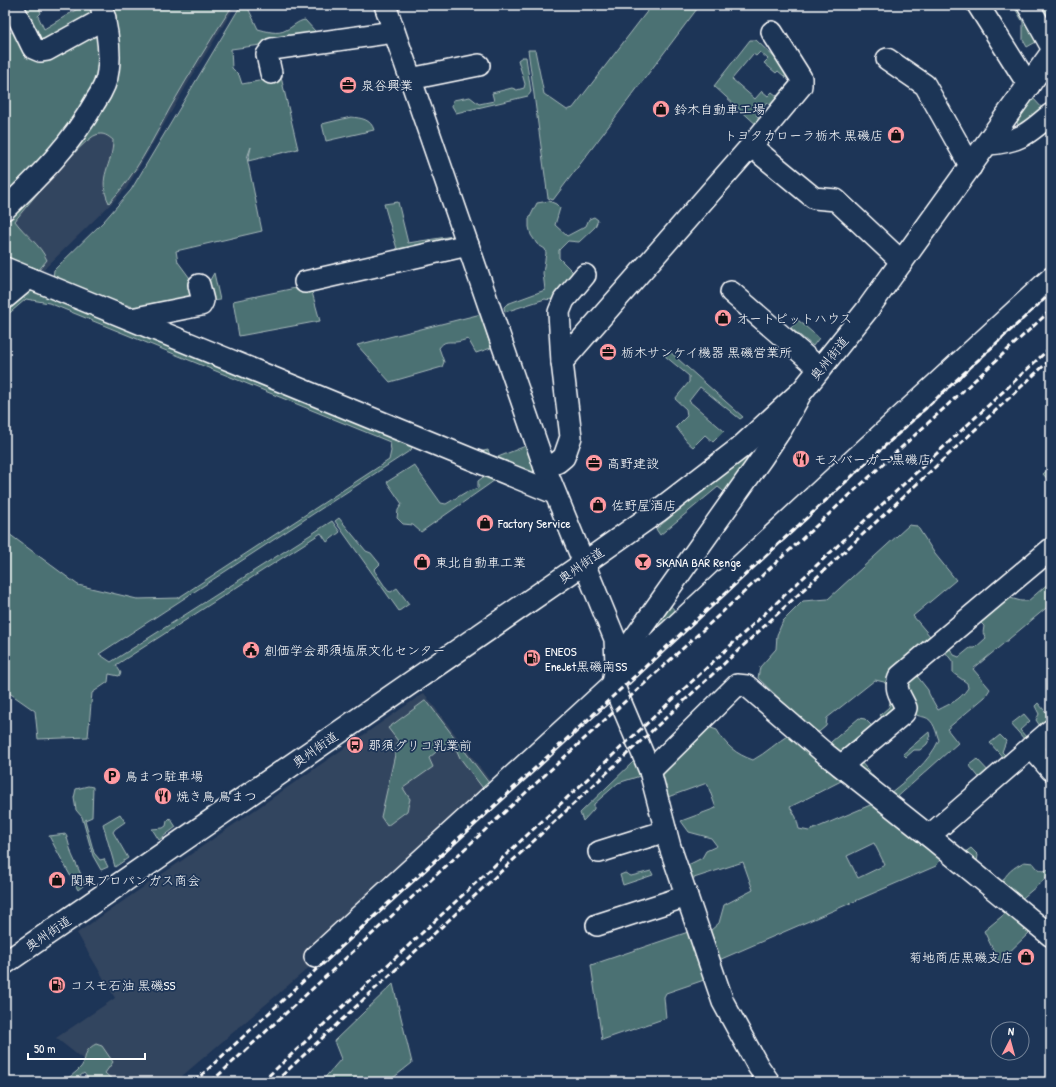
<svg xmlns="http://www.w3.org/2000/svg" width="1056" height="1087" viewBox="0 0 1056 1087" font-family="'Patrick Hand','Klee One',sans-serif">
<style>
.built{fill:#33445e}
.green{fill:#4c7173;stroke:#a6b8b9;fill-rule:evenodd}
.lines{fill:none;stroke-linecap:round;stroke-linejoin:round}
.minor-casing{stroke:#fff;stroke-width:24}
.major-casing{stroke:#fff;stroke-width:25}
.minor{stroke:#1d3557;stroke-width:21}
.major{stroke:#1d3557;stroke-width:22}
.rail{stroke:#fff;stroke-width:3;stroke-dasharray:6 3;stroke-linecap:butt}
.labels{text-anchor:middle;stroke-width:3.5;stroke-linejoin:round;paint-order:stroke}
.poi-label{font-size:13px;fill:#fff;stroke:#1d3557;text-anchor:start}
.street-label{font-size:13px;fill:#fff;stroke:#1d3557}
</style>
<rect width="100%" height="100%" fill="#1d3557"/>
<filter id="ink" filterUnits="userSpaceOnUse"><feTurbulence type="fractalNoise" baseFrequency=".025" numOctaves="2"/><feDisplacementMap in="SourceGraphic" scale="8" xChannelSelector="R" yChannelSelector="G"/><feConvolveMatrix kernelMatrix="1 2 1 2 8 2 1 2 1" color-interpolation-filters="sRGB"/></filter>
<g filter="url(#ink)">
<g class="built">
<path d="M108,5h128l-42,68 -68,116 -87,85 -34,-13v-44z"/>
<path d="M424,693l70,93 -182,179 -137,117h-63l-56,-44 59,-40 -38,-65z"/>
</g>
<g class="green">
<path d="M28,5h10l3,8 -3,3 6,13 40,-24h149c-22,34 -43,68 -63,103 -18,33 -35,68 -61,95 -13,-27 4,-37 4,-63 -5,-4 -10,-8 -17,-5 -12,3 -71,72 -81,86 10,14 25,23 32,39l-9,11 -33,-14v-222l13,-6 2,-20z"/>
<path d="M241,5h8l-1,3 10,21c8,2 20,6 28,1 7,-3 11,-9 19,-10l10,11 -1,6 -45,10 -8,-2 -30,4 1,19 7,7 3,9 39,-7 17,72 -50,12 3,-14 -4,11 15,73 -86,20 2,11 14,19 18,-1 4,-7 6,27 -76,10 -51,-15 -40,-17 1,-8 50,-49 27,-31z"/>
<path d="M652,5h48l-147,195 -5,-2 -20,-148h7l9,44 23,16 6,-2z"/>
<path d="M1013,5h2l21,37 -9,5 -4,-7v-18z"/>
<path d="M1037,5h14l-1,21z"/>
<path d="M750,40h6l41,39 -22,30 -8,-6 -11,12 7,7 -4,5 -45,-41zM760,52l8,7 -4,4 12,10 2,-2 12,10 -13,15 -5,-4 -4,4 -6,-5 -7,8 -23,-20 21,-25 3,2z"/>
<path d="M522,57h4l5,35 -3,4 -72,17 -4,-7 1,-6 17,-3 9,7 15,-3 -2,-8 20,-5 5,2 7,-2 1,-4 -7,-24z"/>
<path d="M1033,98l11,12 -22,16 -4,-1 -2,-6z"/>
<path d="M351,117c10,1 20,2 23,13l-48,11 -4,-17z"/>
<path d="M549,201l7,3 4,4 -5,17 12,11 19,-10 3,-7 5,-2 4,3 -3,7 -16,15 -11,-1 -9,9v8l13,13 1,7c-7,8 -16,25 -28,21l-40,13 -1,-5 3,-3 38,-14 -2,-17 3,-20 -1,-4 -8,-5 -6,-9 -2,-8v-8l8,-16z"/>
<path d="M398,202l10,41 45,-7 3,7 -57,13 -15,-52z"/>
<path d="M30,283l385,157 -4,10 -312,204 12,8 221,-141 8,11 -13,10 -6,-9 -205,132 5,8 -2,3 -10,-2 -1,8 -16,11 -4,44 -50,2 -3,-28 -30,-21v-159l73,54 59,14 41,-1 211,-138 2,-9 -1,-9 -341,-139 -23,-4 -21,18v-13z"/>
<path d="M310,285l10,36 -81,15 -6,-35z"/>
<path d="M481,314l10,34 -15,5 -8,-14c-4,1 -9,3 -13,3 -8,0 -11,-1 -16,6l5,14 -2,5 -52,15 -33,-37z"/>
<path d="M798,320l21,18 -6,8 -22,-18z"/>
<path d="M669,351l74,66 -3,2 -40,-32 -11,14 35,30 -11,11 -8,-7 -12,12c-8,-6 -11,-13 -17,-20l11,-11 -1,-7 -11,-10 14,-17v-6l-24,-20z"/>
<path d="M528,445l11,32 -60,-25 9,-2 2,5 8,2z"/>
<path d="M751,454h3l-27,40 -9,-7 -58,48 -4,-6 88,-72z"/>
<path d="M414,465l27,38 5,1 20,-12 12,-4v-7l9,-7 11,4 -77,54 -8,-7 -10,-1 -6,-6 1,-8 4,-6 -15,-22z"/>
<path d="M1051,467v16l-8,-9z"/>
<path d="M339,518l27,33 5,2 9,11 -6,6 14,21 3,1 6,-4 12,16 -10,7 -64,-90z"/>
<path d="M909,525l8,1 18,28 21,26 -43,36 17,20 30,-20 3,3 -28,25 3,1 36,-30 7,-2 22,-17 18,5h7l23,-20v23l-78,65 17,20 -5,8 -38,32 11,14 -64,57 -4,-4v-3c19,-15 39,-31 49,-53 -3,-7 -5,-21 -15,-23 -5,-1 -7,-1 -11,-5l-54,48 24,27h-6l-23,-19 -1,-7 59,-53 -10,-16 -1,-13 -5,-3 -3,9 10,23 -3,4 -14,11 -6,-8 9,-8 3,-15 -8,-10 -9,-2 -48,38 -1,8 -7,6 -7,-2 -54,-52 2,-11 16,-18 1,-14 6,-14 20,-20 25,-2zM973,622h7l4,4 -1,7 3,5 -11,10h-5l-11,9 -5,-2 -7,-11zM942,648l11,14v11l14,10 1,5c-9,13 -17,15 -30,22l-9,-16 -1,-4 -15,-19z"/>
<path d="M668,603l12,13 -35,25z"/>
<path d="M426,700l66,87 -7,4 -25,-33 -3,-7 -8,-10 -20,17 4,9 -30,21 7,11 -3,12 -20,15 -6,-9 17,-76 -10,-13z"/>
<path d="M1038,703l13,15v3l-9,8 -6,-9 3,-6 -4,-8z"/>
<path d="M1024,714l6,7 -10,9 7,8 -2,2 -14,-16z"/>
<path d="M859,718l6,1 9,9 -28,30 -15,-10v-6z"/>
<path d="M708,727l9,3c9,16 19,24 36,30 13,-7 24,-18 37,-26l53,46 -53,27 6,10 3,12 10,2 66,-28 62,50 3,7 -4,6 -217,94 -10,-24 1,-5 9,-8 5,-18 29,-15 -10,-28 -49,16h-6v-13l14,-7 4,-7 11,-5 -6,-8 -22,-6 -8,-11 35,-13 -9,-25 -42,15 -5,-22zM874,843l11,22 -27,13 -11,-22z"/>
<path d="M929,732l1,6 -3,6 -7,6h-6l-8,7 -3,-3z"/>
<path d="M1000,735l6,6 -4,11 7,7 -3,2 -16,-18z"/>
<path d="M977,759l14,15 -9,7 -13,-16z"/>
<path d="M634,761h4l2,15 -22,7 -24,21v5l-11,12 -3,-8z"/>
<path d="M88,786l5,1 -1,30 -7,3 9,33 6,7 4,-1 4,8 -7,3 -8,-14 -11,-39 -6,-7 -2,-12 2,-9z"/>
<path d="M120,814l5,8 -10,7 -2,3 15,26 -13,9 -12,-43z"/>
<path d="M170,818l6,9 -17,13 -7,-11 11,-1 3,-2 1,-5z"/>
<path d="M66,834l6,21 12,26 -1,5 -5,4 -29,-54z"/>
<path d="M971,848l7,7 -1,7 16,14 -32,-21z"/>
<path d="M1024,862l9,1 4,5 6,3 7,-2 1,5 -33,28 -17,-18c6,-12 12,-16 23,-22z"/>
<path d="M651,871l2,4 -30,10 -3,-10 5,-2 6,3z"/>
<path d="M1007,912l24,19 -32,31 -15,-31z"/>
<path d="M694,930l13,49 -41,14 -2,4 2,21 -64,22 -11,-75z"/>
<path d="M393,984l19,79 -24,19h-67l20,-23 -7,-18z"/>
<path d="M96,1044l6,2 11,16 -8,11 10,9h-24l-7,-9 -12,9h-9c6,-5 13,-9 18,-15 7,-10 1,-16 15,-23z"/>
</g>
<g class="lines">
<defs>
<g id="minor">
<path d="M12,5l21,43 7,3 7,-1 58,-32"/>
<path d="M385,5l160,463 70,171 1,25 -3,20 37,87 20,76 53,155 35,64 11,16"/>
<path d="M978,5l51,81"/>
<path d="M1028,5l23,41"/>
<path d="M887,59l38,26 46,82"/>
<path d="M271,73l-4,-18 5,-6 122,-17"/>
<path d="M410,79l69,-14"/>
<path d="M988,144c31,-2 40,-10 63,-30"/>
<path d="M751,146l63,52 22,2 66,62"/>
<path d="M5,209c35,-34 66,-64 90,-107 6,-9 12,-19 13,-31 3,-19 -2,-47 -7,-66"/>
<path d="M5,268l549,225"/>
<path d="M305,282l163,-37"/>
<path d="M731,292l89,77"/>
<path d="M5,298l24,-20"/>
<path d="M131,319l70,-14 2,-4 -4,-16"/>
<path d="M562,362l189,-216 50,-60v-8l-29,-46"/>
<path d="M545,468l13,-6 6,-5 7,-20 -9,-75 -3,-50 5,-12 21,-25"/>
<path d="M616,664l146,-206 20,-30 18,-33"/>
<path d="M1031,747l20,23"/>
<path d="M841,766l63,-53 2,-5c-5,-12 -13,-19 -6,-32l151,-127"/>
<path d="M650,771l87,-86 10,1 80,69 102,81 122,100"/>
<path d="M929,836l122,-106"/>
<path d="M599,852l67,-21"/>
<path d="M597,925l90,-29"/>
<path d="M315,957l298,-273 221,-206 217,-200"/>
</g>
<path id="major" d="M5,963l578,-399 75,-53 82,-63 63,-58 64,-80 184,-256"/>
</defs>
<use href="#minor" class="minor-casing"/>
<use href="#major" class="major-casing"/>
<use href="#minor" class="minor"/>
<use href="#major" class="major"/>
<g class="rail">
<path d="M194,1082l857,-789"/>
<path d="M211,1082l840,-772"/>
<path d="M262,1082l789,-735"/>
<path d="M275,1082l776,-723"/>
</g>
</g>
</g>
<defs>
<symbol id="office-disc" viewBox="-11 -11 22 22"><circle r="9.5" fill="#ff9aa2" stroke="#1d3557"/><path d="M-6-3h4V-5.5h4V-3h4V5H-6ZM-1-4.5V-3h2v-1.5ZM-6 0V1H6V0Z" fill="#111"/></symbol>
<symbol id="shop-disc" viewBox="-11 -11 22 22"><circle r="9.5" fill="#ff9aa2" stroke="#1d3557"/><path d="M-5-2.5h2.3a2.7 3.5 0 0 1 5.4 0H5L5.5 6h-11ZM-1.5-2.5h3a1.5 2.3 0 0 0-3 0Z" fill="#111"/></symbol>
<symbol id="restaurant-disc" viewBox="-11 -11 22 22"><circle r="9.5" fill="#ff9aa2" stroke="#1d3557"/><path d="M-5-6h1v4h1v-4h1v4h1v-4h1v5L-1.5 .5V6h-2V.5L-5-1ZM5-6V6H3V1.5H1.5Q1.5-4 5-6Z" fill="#111"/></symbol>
<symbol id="bar-disc" viewBox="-11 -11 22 22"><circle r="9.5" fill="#ff9aa2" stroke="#1d3557"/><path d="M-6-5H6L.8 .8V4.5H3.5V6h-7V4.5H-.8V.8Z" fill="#111"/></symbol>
<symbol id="civic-disc" viewBox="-11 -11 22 22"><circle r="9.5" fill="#ff9aa2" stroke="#1d3557"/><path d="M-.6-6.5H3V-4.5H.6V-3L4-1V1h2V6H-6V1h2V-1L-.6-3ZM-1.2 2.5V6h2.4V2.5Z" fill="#111"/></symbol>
<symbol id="fuel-disc" viewBox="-11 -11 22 22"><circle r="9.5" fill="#ff9aa2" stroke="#1d3557"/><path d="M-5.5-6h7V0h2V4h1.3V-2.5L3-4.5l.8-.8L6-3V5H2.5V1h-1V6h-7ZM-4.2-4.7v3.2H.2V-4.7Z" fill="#111"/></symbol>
<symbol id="bus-disc" viewBox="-11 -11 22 22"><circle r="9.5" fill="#ff9aa2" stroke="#1d3557"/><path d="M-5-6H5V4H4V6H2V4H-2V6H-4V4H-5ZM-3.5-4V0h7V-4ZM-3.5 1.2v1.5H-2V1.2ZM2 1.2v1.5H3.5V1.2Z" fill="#111"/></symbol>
<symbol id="parking-disc" viewBox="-11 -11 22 22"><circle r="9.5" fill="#ff9aa2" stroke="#1d3557"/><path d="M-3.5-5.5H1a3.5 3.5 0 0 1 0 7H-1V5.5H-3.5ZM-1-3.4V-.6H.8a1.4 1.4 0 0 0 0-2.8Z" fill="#111"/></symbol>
</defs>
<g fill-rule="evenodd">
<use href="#office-disc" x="338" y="75" width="20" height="20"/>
<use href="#shop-disc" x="651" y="99" width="20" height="20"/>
<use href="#shop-disc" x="886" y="125" width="20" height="20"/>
<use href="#shop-disc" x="713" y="308" width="20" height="20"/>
<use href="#office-disc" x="598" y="342" width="20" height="20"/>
<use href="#restaurant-disc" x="791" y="449" width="20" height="20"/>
<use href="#office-disc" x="584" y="453" width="20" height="20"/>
<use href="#shop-disc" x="588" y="495" width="20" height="20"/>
<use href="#shop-disc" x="475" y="513" width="20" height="20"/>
<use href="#shop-disc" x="412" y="552" width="20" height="20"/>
<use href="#bar-disc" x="633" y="552" width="20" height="20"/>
<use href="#civic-disc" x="241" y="640" width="20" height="20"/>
<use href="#fuel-disc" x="522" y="648" width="20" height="20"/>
<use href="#bus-disc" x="345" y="735" width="20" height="20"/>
<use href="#parking-disc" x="102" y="766" width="20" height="20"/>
<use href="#restaurant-disc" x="153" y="786" width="20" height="20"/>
<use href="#shop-disc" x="47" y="870" width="20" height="20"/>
<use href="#shop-disc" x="1016" y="947" width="20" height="20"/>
<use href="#fuel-disc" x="47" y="975" width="20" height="20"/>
</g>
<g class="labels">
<g class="poi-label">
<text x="361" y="90">泉谷興業</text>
<text x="674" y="114">鈴木自動車工場</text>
<text x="883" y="140" text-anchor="end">トヨタカローラ栃木 黒磯店</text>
<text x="736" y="323">オートピットハウス</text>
<text x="621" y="357">栃木サンケイ機器 黒磯営業所</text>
<text x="814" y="464">モスバーガー黒磯店</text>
<text x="607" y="468">高野建設</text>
<text x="611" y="510">佐野屋酒店</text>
<text x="498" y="528">Factory Service</text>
<text x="435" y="567">東北自動車工業</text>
<text x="656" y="567">SKANA BAR Renge</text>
<text x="264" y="655">創価学会那須塩原文化センター</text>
<text x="545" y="656">ENEOS<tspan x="545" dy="15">EneJet黒磯南SS</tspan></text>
<text x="368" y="750">那須グリコ乳業前</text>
<text x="125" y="781">鳥まつ駐車場</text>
<text x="176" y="801">焼き鳥 鳥まつ</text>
<text x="70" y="885">関東プロパンガス商会</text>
<text x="1013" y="962" text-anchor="end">菊地商店黒磯支店</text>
<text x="70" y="990">コスモ石油 黒磯SS</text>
</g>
<g class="street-label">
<text transform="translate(829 358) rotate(-51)" y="5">奥州街道</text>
<text transform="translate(581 565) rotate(-35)" y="5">奥州街道</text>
<text transform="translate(315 749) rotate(-35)" y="5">奥州街道</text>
<text transform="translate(48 933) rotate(-34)" y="5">奥州街道</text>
</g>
</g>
<rect width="1056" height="1087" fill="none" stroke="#1d3557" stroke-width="20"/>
<rect x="10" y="10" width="1036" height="1067" fill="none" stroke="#fff" stroke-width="1.5" filter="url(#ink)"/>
<g transform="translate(1010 1041) rotate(6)"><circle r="19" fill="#1d3557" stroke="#77869a"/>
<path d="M0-3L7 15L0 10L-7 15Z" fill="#ff9aa2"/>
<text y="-6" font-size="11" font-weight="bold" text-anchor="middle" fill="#ffffff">N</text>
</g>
<path d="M28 1053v6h117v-6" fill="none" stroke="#ffffff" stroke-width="2"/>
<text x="34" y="1053" font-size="12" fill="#ffffff" stroke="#1d3557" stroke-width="3" paint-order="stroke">50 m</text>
</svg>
